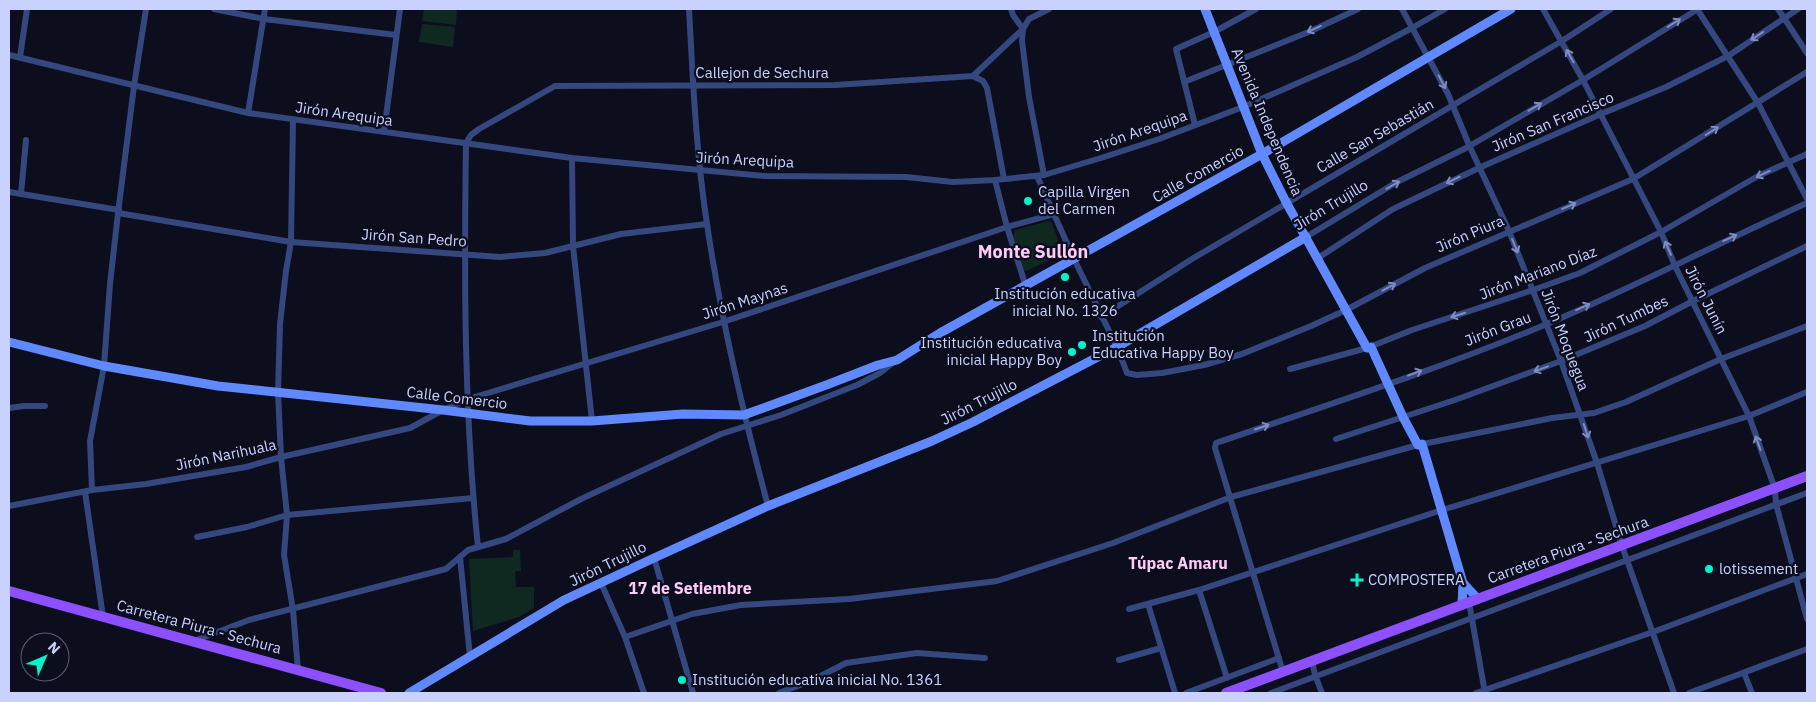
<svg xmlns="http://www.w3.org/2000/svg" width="1816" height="702" viewBox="0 0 1816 702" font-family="'IBM Plex Sans',sans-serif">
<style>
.green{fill:#0f2820}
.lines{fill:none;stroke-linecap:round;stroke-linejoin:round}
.street{stroke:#35477f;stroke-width:6}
.secondary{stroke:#6089ff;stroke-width:9}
.primary{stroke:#8d50ff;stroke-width:10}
.oneway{stroke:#7f8cbf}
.poi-dot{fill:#00f4c8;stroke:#0c0e1e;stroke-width:2}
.labels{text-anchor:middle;stroke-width:4.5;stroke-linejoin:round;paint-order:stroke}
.street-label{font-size:15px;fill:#c9d2ff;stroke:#0c0e1e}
.poi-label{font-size:15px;fill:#c9d2ff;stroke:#0c0e1e;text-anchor:start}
.neighbourhood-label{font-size:16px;font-weight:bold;fill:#ffcbfb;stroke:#0c0e1e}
.quarter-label{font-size:18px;font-weight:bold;fill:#ffcbfb;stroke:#0c0e1e}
</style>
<rect width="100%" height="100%" fill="#0c0e1e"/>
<g class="green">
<path d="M424,9h33l-1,16 -34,-4z"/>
<path d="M422,24l33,3 -2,20 -34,-5z"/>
<path d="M1049,221l3,2 11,31 -37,17 -2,-1 -11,-33 2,-7z"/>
<path d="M513,550h7l1,21h-6l1,16h18v21l-15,9 -46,14 -4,-72 44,-2z"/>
</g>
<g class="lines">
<g class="street">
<path d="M214,9l50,10 132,16"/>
<path d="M689,9c4,72 7,144 18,215 14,96 36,189 61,282"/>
<path d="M1011,9l2,6 10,14 -1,12 7,56 15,78"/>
<path d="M1402,9l46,85 21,51 40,86 52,130 36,102 25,83 52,147"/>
<path d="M1543,9l40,71 78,152 14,34 74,150 26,73 1,15 31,115"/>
<path d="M1697,9l61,94 49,96"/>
<path d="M1778,9l29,44"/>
<path d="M9,55l239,58 324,45 193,18 141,1 47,5 42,-2 49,-5 57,-17 58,-19 84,-32 114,-50 55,-29 33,-19"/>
<path d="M20,57l7,-48"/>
<path d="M973,76l10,5 4,7 17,91"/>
<path d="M1184,82l127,-51 47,-22"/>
<path d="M248,113l17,-104"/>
<path d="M293,120l-2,122 -5,29 -6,53 -2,68 3,65 6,58 -3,40 9,55 5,60"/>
<path d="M1195,125l-19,-76 38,-17 42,-23"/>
<path d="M384,132l16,-123"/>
<path d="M572,158l1,88 19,175"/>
<path d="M1037,176l37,83 43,88 10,26 10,2 25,-2 42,-8 38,-11 69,-28 35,-16 79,-42 208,-89 174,-107"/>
<path d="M995,180l12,47 19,60"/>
<path d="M9,192l110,18"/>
<path d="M21,194l5,-54"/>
<path d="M118,213l173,29 209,15 45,-4 76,-19 86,-10"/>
<path d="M1306,237l91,-55 69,-34 117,-68 115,-71"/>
<path d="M1318,258l75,-49 88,-42 120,-53 65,-27 62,-31 70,-47"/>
<path d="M1101,317l91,-58 370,-218 49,-32"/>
<path d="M1290,369l77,-21 45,-18 121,-40 47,-17 81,-41 97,-56 49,-22"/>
<path d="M9,408l15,-2h21"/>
<path d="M1336,439l119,-39 106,-39 84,-35 48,-25 114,-55"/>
<path d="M92,490l-2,-49 14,-75 6,-82 8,-71 16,-127 12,-77"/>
<path d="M85,492l18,125"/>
<path d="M9,506l83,-16 54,-6 100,-17 35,-10 129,-29 33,-18 25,-11 255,-77 284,-95 47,-13"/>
<path d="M197,537l50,-10 40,-12 186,-17"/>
<path d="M478,547c-14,-134 -14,-269 -12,-404l5,-8 8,-6 76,-43 280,-1 138,-9 50,-47 6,-10 20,-10"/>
<path d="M460,557l10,100"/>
<path d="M654,558l39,135"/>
<path d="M601,583l24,54 19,56"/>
<path d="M1199,590l28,88"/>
<path d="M1469,602l16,91"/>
<path d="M1148,604l27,89"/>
<path d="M1129,609l70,-19 243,-80 307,-94 58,-24"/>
<path d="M625,637l67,-23 49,-9 108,-6 148,-18 116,-38 118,-46 187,-52 134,-27 42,-5 32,-11 95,-43 86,-33"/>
<path d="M194,641l55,-21 197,-51 22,-19 38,-11 75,-40 140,-65 60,-19 76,-30 23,-12 14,-11"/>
<path d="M1119,660l42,-12"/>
<path d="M1312,661l3,14 7,18"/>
<path d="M1283,672l-68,-224 1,-5c111,-38 223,-74 331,-119 88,-37 173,-82 260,-121"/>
<path d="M1744,673l8,20"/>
<path d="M779,693l32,-12 35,-18 71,-10 68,5"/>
<path d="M1186,693l93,-35"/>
<path d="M1271,693l536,-200"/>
<path d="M1476,693l177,-61 154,-58"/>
<path d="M1689,693l118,-44"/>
</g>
<g class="secondary">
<path d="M1205,9l57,145 24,48 81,146"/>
<path d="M9,342l95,24 114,20 225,24 87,11h62l91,-7 61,1 85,-31 49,-19 19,-5 43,-27 322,-179 249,-145"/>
<path d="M1371,347l32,70 15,28"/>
<path d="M1422,444l41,139 -1,22"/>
<path d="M1463,583l15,16"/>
<path d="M409,693l155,-93 90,-42 114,-52 164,-65 41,-19 144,-75 189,-110"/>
</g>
<g class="primary">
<path d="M9,591l372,102"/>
<path d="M1226,693l581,-217"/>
</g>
</g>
<defs><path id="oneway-shaft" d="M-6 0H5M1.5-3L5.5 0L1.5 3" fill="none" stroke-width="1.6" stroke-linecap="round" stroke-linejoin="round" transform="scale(1.25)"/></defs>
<g class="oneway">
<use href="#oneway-shaft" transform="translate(1674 23) rotate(-32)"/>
<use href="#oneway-shaft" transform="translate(1314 29) rotate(156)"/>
<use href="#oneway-shaft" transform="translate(1757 36) rotate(146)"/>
<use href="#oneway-shaft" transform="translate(1570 56) rotate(-119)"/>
<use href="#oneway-shaft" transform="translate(1442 82) rotate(62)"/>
<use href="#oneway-shaft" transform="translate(1535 107) rotate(-30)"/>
<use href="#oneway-shaft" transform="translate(1712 131) rotate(-32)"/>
<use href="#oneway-shaft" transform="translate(1763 174) rotate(155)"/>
<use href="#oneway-shaft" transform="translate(1453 180) rotate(154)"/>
<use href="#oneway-shaft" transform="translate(1393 185) rotate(-30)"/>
<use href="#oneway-shaft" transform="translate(1569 206) rotate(-23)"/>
<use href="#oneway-shaft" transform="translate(1730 238) rotate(-25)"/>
<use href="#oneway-shaft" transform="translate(1515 246) rotate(68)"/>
<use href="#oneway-shaft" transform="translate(1668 248) rotate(-113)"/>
<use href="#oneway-shaft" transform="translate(1389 287) rotate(-28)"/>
<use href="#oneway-shaft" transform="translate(1583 307) rotate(-24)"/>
<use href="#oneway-shaft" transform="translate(1458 315) rotate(162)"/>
<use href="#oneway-shaft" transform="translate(1541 369) rotate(160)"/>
<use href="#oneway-shaft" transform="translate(1415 373) rotate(-21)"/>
<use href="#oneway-shaft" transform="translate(1262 427) rotate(-19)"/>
<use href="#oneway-shaft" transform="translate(1586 431) rotate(72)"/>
<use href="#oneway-shaft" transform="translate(1758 443) rotate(-110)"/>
</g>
<g class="poi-dot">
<circle cx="1028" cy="201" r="5"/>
<circle cx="1065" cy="277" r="5"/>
<circle cx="1082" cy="345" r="5"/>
<circle cx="1072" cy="352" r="5"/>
<circle cx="1709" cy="569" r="5"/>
<path d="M1354.5 572.5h5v5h5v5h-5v5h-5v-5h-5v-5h5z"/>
<circle cx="682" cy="680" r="5"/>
</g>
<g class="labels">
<g class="street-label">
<text x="762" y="78">Callejon de Sechura</text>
<text transform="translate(344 114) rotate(8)" y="5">Jirón Arequipa</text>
<text transform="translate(1267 122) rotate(67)" y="5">Avenida Independencia</text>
<text transform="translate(1553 122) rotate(-23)" y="5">Jirón San Francisco</text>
<text transform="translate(1140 131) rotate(-19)" y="5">Jirón Arequipa</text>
<text transform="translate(1375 136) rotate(-30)" y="5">Calle San Sebastián</text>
<text transform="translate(745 160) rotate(3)" y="5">Jirón Arequipa</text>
<text transform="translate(1198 174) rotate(-29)" y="5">Calle Comercio</text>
<text transform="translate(1331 205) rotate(-31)" y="5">Jirón Trujillo</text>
<text transform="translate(1470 234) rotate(-23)" y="5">Jirón Piura</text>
<text transform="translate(414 238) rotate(4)" y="5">Jirón San Pedro</text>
<text transform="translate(1538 273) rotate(-21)" y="5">Jirón Mariano Díaz</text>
<text transform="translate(1706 300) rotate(63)" y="5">Jirón Junín</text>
<text transform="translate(745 301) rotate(-18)" y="5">Jirón Maynas</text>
<text transform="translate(1626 319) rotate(-25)" y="5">Jirón Tumbes</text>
<text transform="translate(1498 329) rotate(-21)" y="5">Jirón Grau</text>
<text transform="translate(1565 340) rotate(69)" y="5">Jirón Moquegua</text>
<text transform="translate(457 398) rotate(7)" y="5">Calle Comercio</text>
<text transform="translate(979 402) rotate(-27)" y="5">Jirón Trujillo</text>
<text transform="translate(226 455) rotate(-12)" y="5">Jirón Narihuala</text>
<text transform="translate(1568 550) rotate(-20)" y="5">Carretera Piura - Sechura</text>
<text transform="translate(608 564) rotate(-26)" y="5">Jirón Trujillo</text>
<text transform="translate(199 627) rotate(15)" y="5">Carretera Piura - Sechura</text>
</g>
<g class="poi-label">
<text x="1038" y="197">Capilla Virgen<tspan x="1038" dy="17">del Carmen</tspan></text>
<text x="1065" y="299" text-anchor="middle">Institución educativa<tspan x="1065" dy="17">inicial No. 1326</tspan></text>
<text x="1092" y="341">Institución<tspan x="1092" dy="17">Educativa Happy Boy</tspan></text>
<text x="1062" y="348" text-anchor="end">Institución educativa<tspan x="1062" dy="17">inicial Happy Boy</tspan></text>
<text x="1719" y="574">lotissement</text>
<text x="1368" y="585">COMPOSTERA</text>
<text x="692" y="685">Institución educativa inicial No. 1361</text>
</g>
<g class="neighbourhood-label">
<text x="1178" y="569">Túpac Amaru</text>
<text x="690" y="594">17 de Setiembre</text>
</g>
<g class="quarter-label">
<text x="1033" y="258">Monte Sullón</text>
</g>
</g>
<rect width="1816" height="702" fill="none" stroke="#c9d2ff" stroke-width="20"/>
<g transform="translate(45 657) rotate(45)"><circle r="24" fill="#0c0e1e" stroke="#585c78"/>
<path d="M0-4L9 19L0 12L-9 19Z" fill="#00f4c8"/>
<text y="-8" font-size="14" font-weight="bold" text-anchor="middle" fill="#c9d2ff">N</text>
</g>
</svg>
